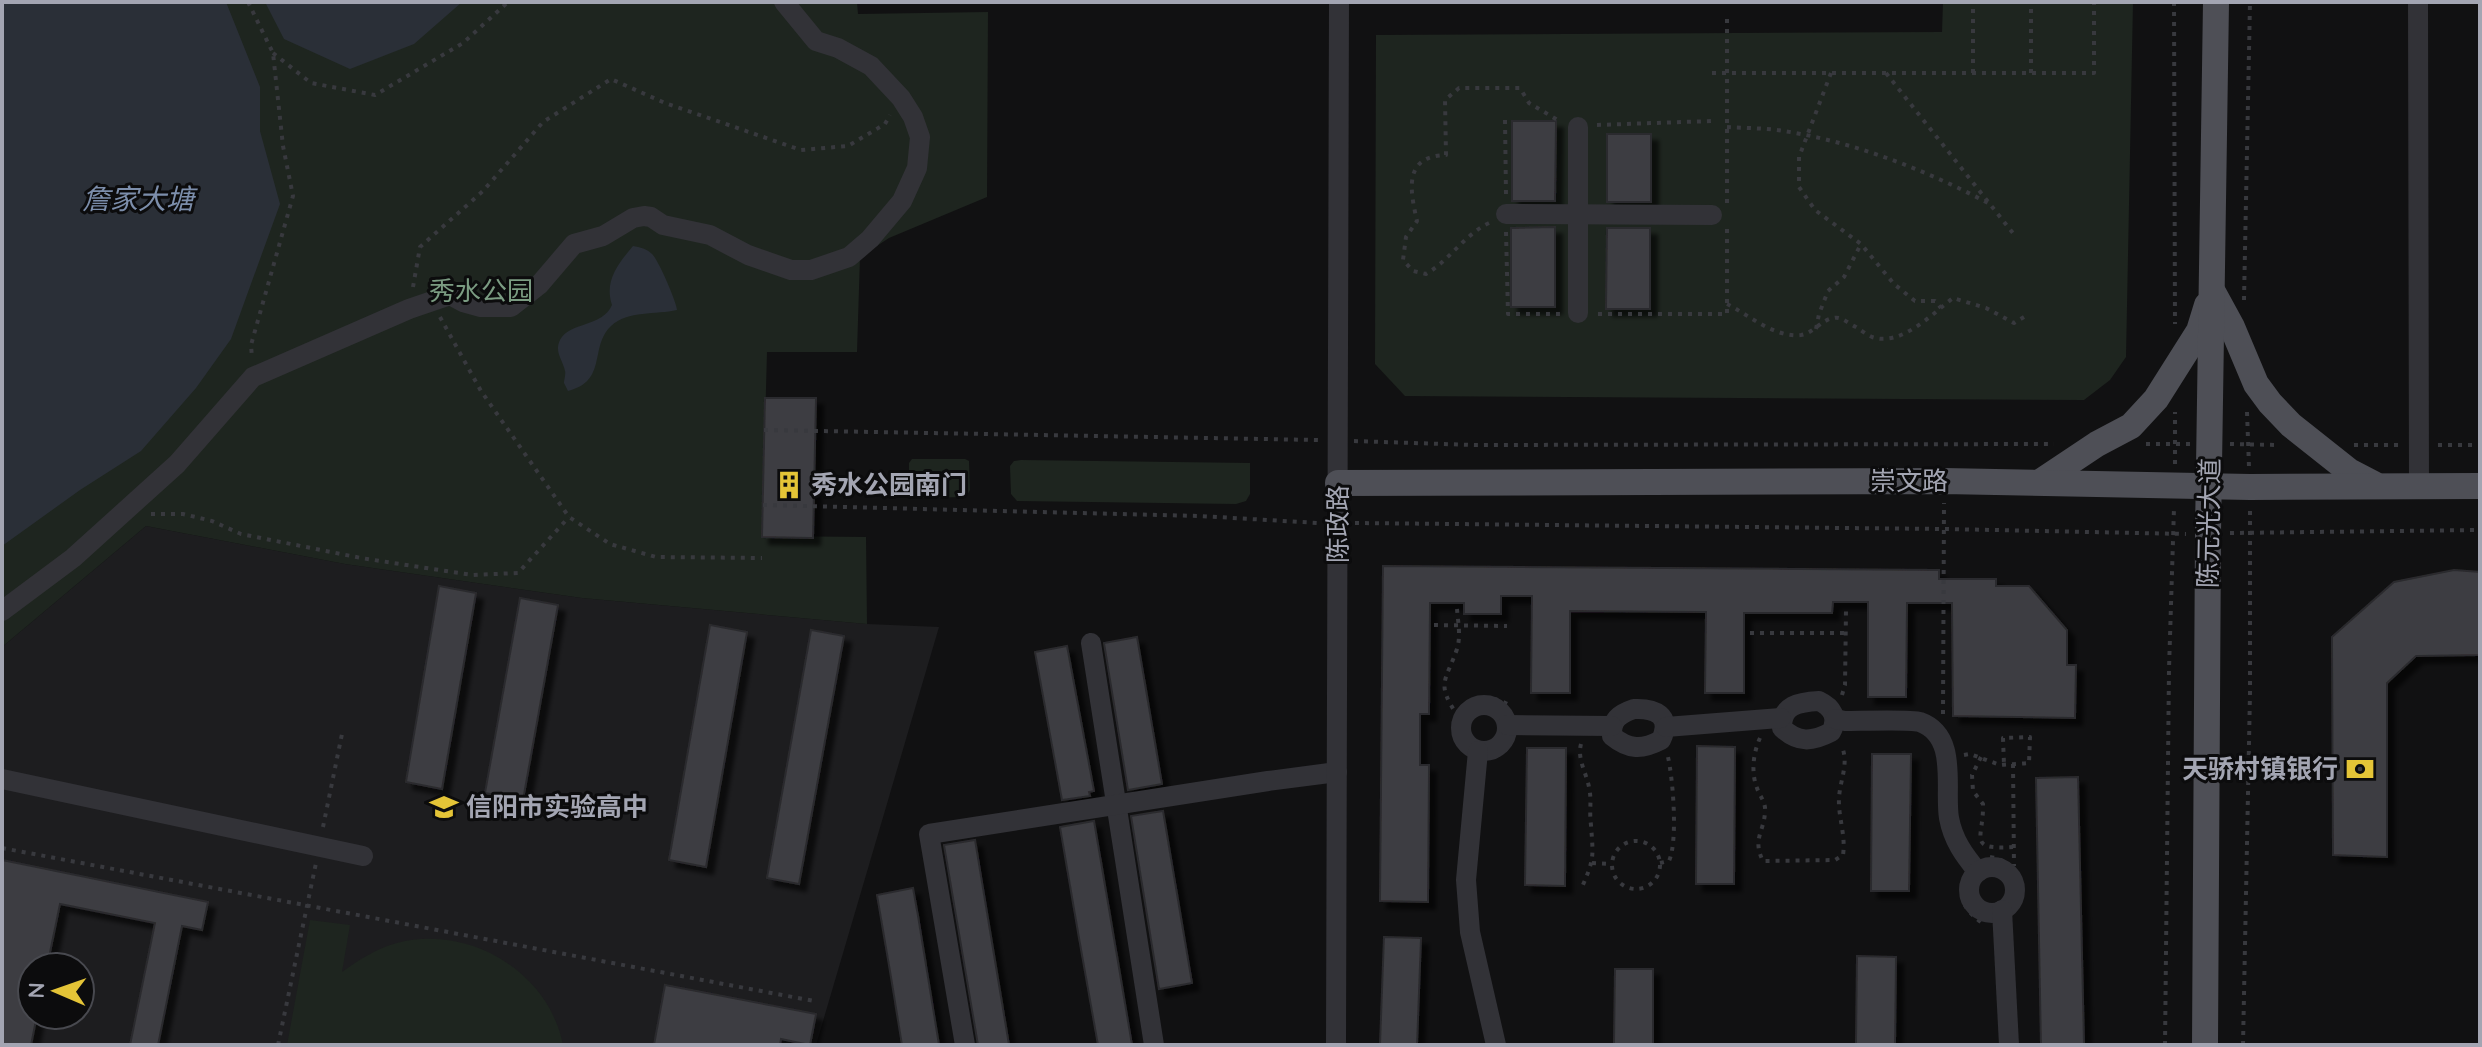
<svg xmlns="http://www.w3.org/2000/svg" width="2482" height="1047" viewBox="0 0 2482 1047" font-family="Quicksand,'Noto Sans SC',sans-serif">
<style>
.built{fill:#1d1d1f;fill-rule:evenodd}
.green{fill:#1e251f}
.water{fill:#2a2f37}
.building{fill:#3d3e42;stroke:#2c2b2e;stroke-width:2;filter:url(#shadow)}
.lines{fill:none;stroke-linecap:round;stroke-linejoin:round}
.path{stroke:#38393e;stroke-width:4;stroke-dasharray:4 6;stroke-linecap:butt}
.minor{stroke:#323237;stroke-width:20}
.major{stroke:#4e4f56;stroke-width:26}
.labels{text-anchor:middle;stroke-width:6;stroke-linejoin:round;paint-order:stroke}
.park-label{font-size:26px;fill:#7b9c82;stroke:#0c0c0d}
.street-label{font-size:26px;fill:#a3a5b2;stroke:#0c0c0d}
.poi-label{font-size:26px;font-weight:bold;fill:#a3a5b2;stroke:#0c0c0d;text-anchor:start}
.water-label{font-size:28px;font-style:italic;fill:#7c8eab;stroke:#0c0c0d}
</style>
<defs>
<filter id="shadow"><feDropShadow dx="7" dy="7" stdDeviation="2" flood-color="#0009"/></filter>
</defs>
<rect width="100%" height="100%" fill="#111112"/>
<path class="built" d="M146,526l199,38 237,34 285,26 72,3 -123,418h-814v-398zM32,967h48v48h-48z"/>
<g class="green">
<path d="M2,2h855l1,12 130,-2 -1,185 -98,41 -29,19 -3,95h-90l-5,184 104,1 1,87 -285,-26 -237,-34 -199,-38 -144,121z"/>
<path d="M1943,2h190l-7,355 -16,23 -26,20 -679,-4 -30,-32 1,-329 566,-3z"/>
<path d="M912,459h53l4,2 1,29 -4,7 -53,1 -4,-2v-33z"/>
<path d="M1021,460l229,3v31l-4,7 -10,3 -219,-3 -6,-7 -1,-28 4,-5z"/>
<path d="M310,920l40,5 -8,47c17,-12 35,-24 55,-29 72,-19 152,29 166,102h-276z"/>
</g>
<g class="water">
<path d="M2,2h224l34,85v44l20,73 -49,135 -35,49 -55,63 -61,39 -78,56z"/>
<path d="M265,2h197l-48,42 -64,25 -66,-30z"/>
<path d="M633,246c7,1 14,3 19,8 6,5 25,49 25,56 -21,5 -49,0 -66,16 -22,21 -3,55 -43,65l-4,-8c0,-2 2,-10 1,-12 -2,-11 -11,-19 -5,-31 9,-18 43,-13 52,-35 -8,-24 6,-41 21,-59z"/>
</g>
<g class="building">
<path d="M1512,121h44l-1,80h-43z"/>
<rect x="1607" y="134" width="44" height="68"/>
<path d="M1555,227v80h-44v-79z"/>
<path d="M1607,228h43v81h-44z"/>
<path d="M765,398h51l-3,140 -51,-1z"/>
<path d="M1383,566l556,4v9h57v7h33l38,44v35h9l-1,53 -122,-2 -1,-113h-45l-1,94h-38v-95h-35l-1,11h-88v80h-39l1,-81 -136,-1v82h-39l1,-97h-31v18h-37v-11h-34l-1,111h-9v51h9l-1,137 -48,-1z"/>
<path d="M2454,570l26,2v83l-64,1 -29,27v174l-54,-2 -1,-218 62,-55z"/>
<path d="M439,586l37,7 -34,196 -36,-7z"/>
<path d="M520,598l38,7 -35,195 -38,-7z"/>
<path d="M710,625l37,7 -41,235 -37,-7z"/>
<path d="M811,630l33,6 -45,248 -32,-6z"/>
<path d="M1137,637l25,147 -34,6 -24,-147z"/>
<path d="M1067,646l27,145 -5,1 1,4 -28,4 -27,-148z"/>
<path d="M1697,746l38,1 -1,137h-38z"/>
<path d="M1527,748h39l-1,138 -40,-1z"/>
<path d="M1872,754h39l-2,137h-38z"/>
<path d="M2078,777l6,268h-43l-5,-267z"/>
<path d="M1163,811l29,172 -33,6 -28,-173z"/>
<path d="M1094,821l24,141 14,83h-34l-19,-107 -19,-111z"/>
<path d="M975,840l23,139 11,66h-31l-34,-200z"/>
<path d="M2,860l206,42 -6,28 -20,-4 -24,119h-28l25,-122 -95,-19 -13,63h-15v48h5l-6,30h-29z"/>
<path d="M913,888l5,28 21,129h-37l-11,-68 -14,-82z"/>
<path d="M1384,937l37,1 -4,107h-37z"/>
<path d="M1857,956l39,1 -1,88h-39z"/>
<path d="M1615,969h38v76h-39z"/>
<path d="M665,985l151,29 -6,31 -29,-6 -1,6h-126z"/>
</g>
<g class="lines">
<g class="path">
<path d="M248,2l25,51 10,93 10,50 -42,149 1,13"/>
<path d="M2174,2l1,322"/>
<path d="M273,53l38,30 64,12 88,-52 45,-41"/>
<path d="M1712,73h382v-71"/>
<path d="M1831,73l-32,84v30l16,23 46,34 33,40 21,17h20l6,7"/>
<path d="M1886,73l130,164"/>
<path d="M1973,73v-71"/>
<path d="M2031,73v-71"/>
<path d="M1505,120l1,75"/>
<path d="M1597,125l115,-4"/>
<path d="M1727,127c16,1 33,1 50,3 72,10 147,39 211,73"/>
<path d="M1727,203v-186"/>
<path d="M1489,223c-25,12 -39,37 -63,51l-13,-3 -10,-11 3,-23 11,-16c-7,-31 -14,-65 29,-66l-1,-55 14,-12h61l9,15 32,19"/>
<path d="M1506,232l2,82h53"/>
<path d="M413,287l7,-40 63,-56 60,-69 68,-43 54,24 136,47 47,-4 37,-22 5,-9"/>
<path d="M2244,300l6,-298"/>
<path d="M1727,304c22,11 47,34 74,31 13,-2 21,-16 33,-17 7,-2 15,6 22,9 5,3 11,8 16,10 29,10 60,-23 81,-39l33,10 28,15 15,-9"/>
<path d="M1598,314h129v-87"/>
<path d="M440,317l41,74 88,126 41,27 46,13 106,1"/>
<path d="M1816,329l3,-15 9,-23 16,-14 17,-33"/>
<path d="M2247,412l2,55"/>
<path d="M764,430l554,10"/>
<path d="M1354,441l120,4 580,-1"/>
<path d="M2146,444h44"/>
<path d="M2230,444l48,1"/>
<path d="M2354,445h48"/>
<path d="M2438,445h42"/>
<path d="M2175,464v-52"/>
<path d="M763,505l437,11 118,7"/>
<path d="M151,514h32l29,7 29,13 120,24 111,17 46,-2 51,-56"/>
<path d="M1355,523l590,6 241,5"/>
<path d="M2230,533l250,-3"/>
<path d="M1457,609c1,13 4,27 0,40 -11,32 -22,34 1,67"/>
<path d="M1434,625l73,1"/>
<path d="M1750,633h96"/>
<path d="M1842,695l3,-10 1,-74"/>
<path d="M1943,714l1,-211"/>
<path d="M1760,738c-7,15 -9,35 -3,50 3,9 9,14 8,24 -1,20 -13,27 -2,49l72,-1 8,-5c3,-20 -5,-38 -4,-57 1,-18 10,-34 3,-51"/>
<path d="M1461,743c-16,-35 19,-56 48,-38"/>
<path d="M1581,744c-4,15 5,28 8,43 3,13 0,25 2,38 2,30 4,33 -9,62"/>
<path d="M1964,755l6,-1 30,11c10,-1 20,-1 29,-2l1,-26 -27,1 1,27"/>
<path d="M1496,756l7,-3 7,-9"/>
<path d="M1981,757l-9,18 1,16 10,13c1,34 -17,46 30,43"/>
<path d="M2013,764l1,102"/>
<path d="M323,827l20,-98"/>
<circle cx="1636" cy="865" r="24"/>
<path d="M2,848l812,153"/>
<path d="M1990,857c24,4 32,19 29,42"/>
<path d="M1592,863l20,1"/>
<path d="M1660,863l9,-2c9,-20 4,-82 -1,-104"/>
<path d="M1962,885c-2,19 6,27 20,38"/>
<path d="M278,1045l38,-182"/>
<path d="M2165,1045l4,-376 5,-161"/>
<path d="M2243,1045l7,-352v-185"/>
</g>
<g class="minor">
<path d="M2418,2l1,483"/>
<path d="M1506,214l206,1"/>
<path d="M1578,313v-186"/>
<path d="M2,611l71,-53 104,-94 76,-87 156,-68 41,-14 13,7 18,5h30l28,-22 35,-41 29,-8 30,-18 11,-2 7,1 12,8 47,10 38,20 43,15h20l38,-13 21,-18 32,-38 15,-33 3,-31 -7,-20 -12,-19 -30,-32 -33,-18 -22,-7 -32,-39"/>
<path d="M1091,643l63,402"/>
<path d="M1819,701c13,6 20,17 12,31 -19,10 -33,11 -49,-4 -1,-23 17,-26 37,-27z"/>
<circle cx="1484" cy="728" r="23"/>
<path d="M1634,709c20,-1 39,6 27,31 -19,10 -32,10 -49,-4 -1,-16 7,-22 22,-27z"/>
<path d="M1835,719l10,2c15,0 65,-2 75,1 39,14 24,67 29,96 4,22 15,37 29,54"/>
<path d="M1507,725l105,1"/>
<path d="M1666,727l115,-9"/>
<path d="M1478,751l-12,129 4,52 26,113"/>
<path d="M2,779l361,77"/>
<circle cx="1992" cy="890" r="23"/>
<path d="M2002,910l7,135"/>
<path d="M965,1045l-36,-211 339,-53 69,-9"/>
<path d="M1336,1045l3,-1043"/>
</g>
<g class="major">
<path d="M2214,294l18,33 24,57 14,19 21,22 58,46 25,13"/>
<path d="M2040,482l57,-38 34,-18 25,-27 43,-68 8,-26"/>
<path d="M1338,483l606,-2 306,6 230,-1"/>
<path d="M2205,1045l3,-512 8,-531"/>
</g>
</g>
<defs>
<symbol id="building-bare" viewBox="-9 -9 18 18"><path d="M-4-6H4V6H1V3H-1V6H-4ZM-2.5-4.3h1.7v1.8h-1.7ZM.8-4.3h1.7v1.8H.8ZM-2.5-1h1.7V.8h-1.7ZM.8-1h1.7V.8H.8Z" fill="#e4c437" stroke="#0c0c0d" stroke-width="2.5" paint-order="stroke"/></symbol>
<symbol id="bank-bare" viewBox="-9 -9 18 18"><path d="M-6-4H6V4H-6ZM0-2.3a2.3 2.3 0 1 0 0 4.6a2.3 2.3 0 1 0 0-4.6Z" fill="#e4c437" stroke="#0c0c0d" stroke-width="2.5" paint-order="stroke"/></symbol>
<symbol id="school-bare" viewBox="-9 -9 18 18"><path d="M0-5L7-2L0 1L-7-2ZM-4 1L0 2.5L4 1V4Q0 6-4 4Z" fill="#e4c437" stroke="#0c0c0d" stroke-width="2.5" paint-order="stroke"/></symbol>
</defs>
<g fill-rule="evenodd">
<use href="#building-bare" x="769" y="465" width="40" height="40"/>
<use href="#bank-bare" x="2340" y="749" width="40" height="40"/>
<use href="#school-bare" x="424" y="787" width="40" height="40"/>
</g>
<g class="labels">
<g class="park-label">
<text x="481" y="300">秀水公园</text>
</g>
<g class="street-label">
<text x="1909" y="490">崇文路</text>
<text transform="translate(2209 523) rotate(-89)" y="9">陈元光大道</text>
<text transform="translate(1338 524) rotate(-90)" y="9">陈政路</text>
</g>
<g class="poi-label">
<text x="811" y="494">秀水公园南门</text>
<text x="2338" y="778" text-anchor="end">天骄村镇银行</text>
<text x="466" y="816">信阳市实验高中</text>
</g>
<g class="water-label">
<text x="138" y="209">詹家大塘</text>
</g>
</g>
<rect width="2482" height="1047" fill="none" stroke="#a3a5b2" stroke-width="8"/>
<g transform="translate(56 991) rotate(272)"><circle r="38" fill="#0c0c0d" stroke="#48494f" stroke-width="2"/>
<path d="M0-6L14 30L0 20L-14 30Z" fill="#e4c437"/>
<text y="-12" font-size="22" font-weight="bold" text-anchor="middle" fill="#a3a5b2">N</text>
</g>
</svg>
